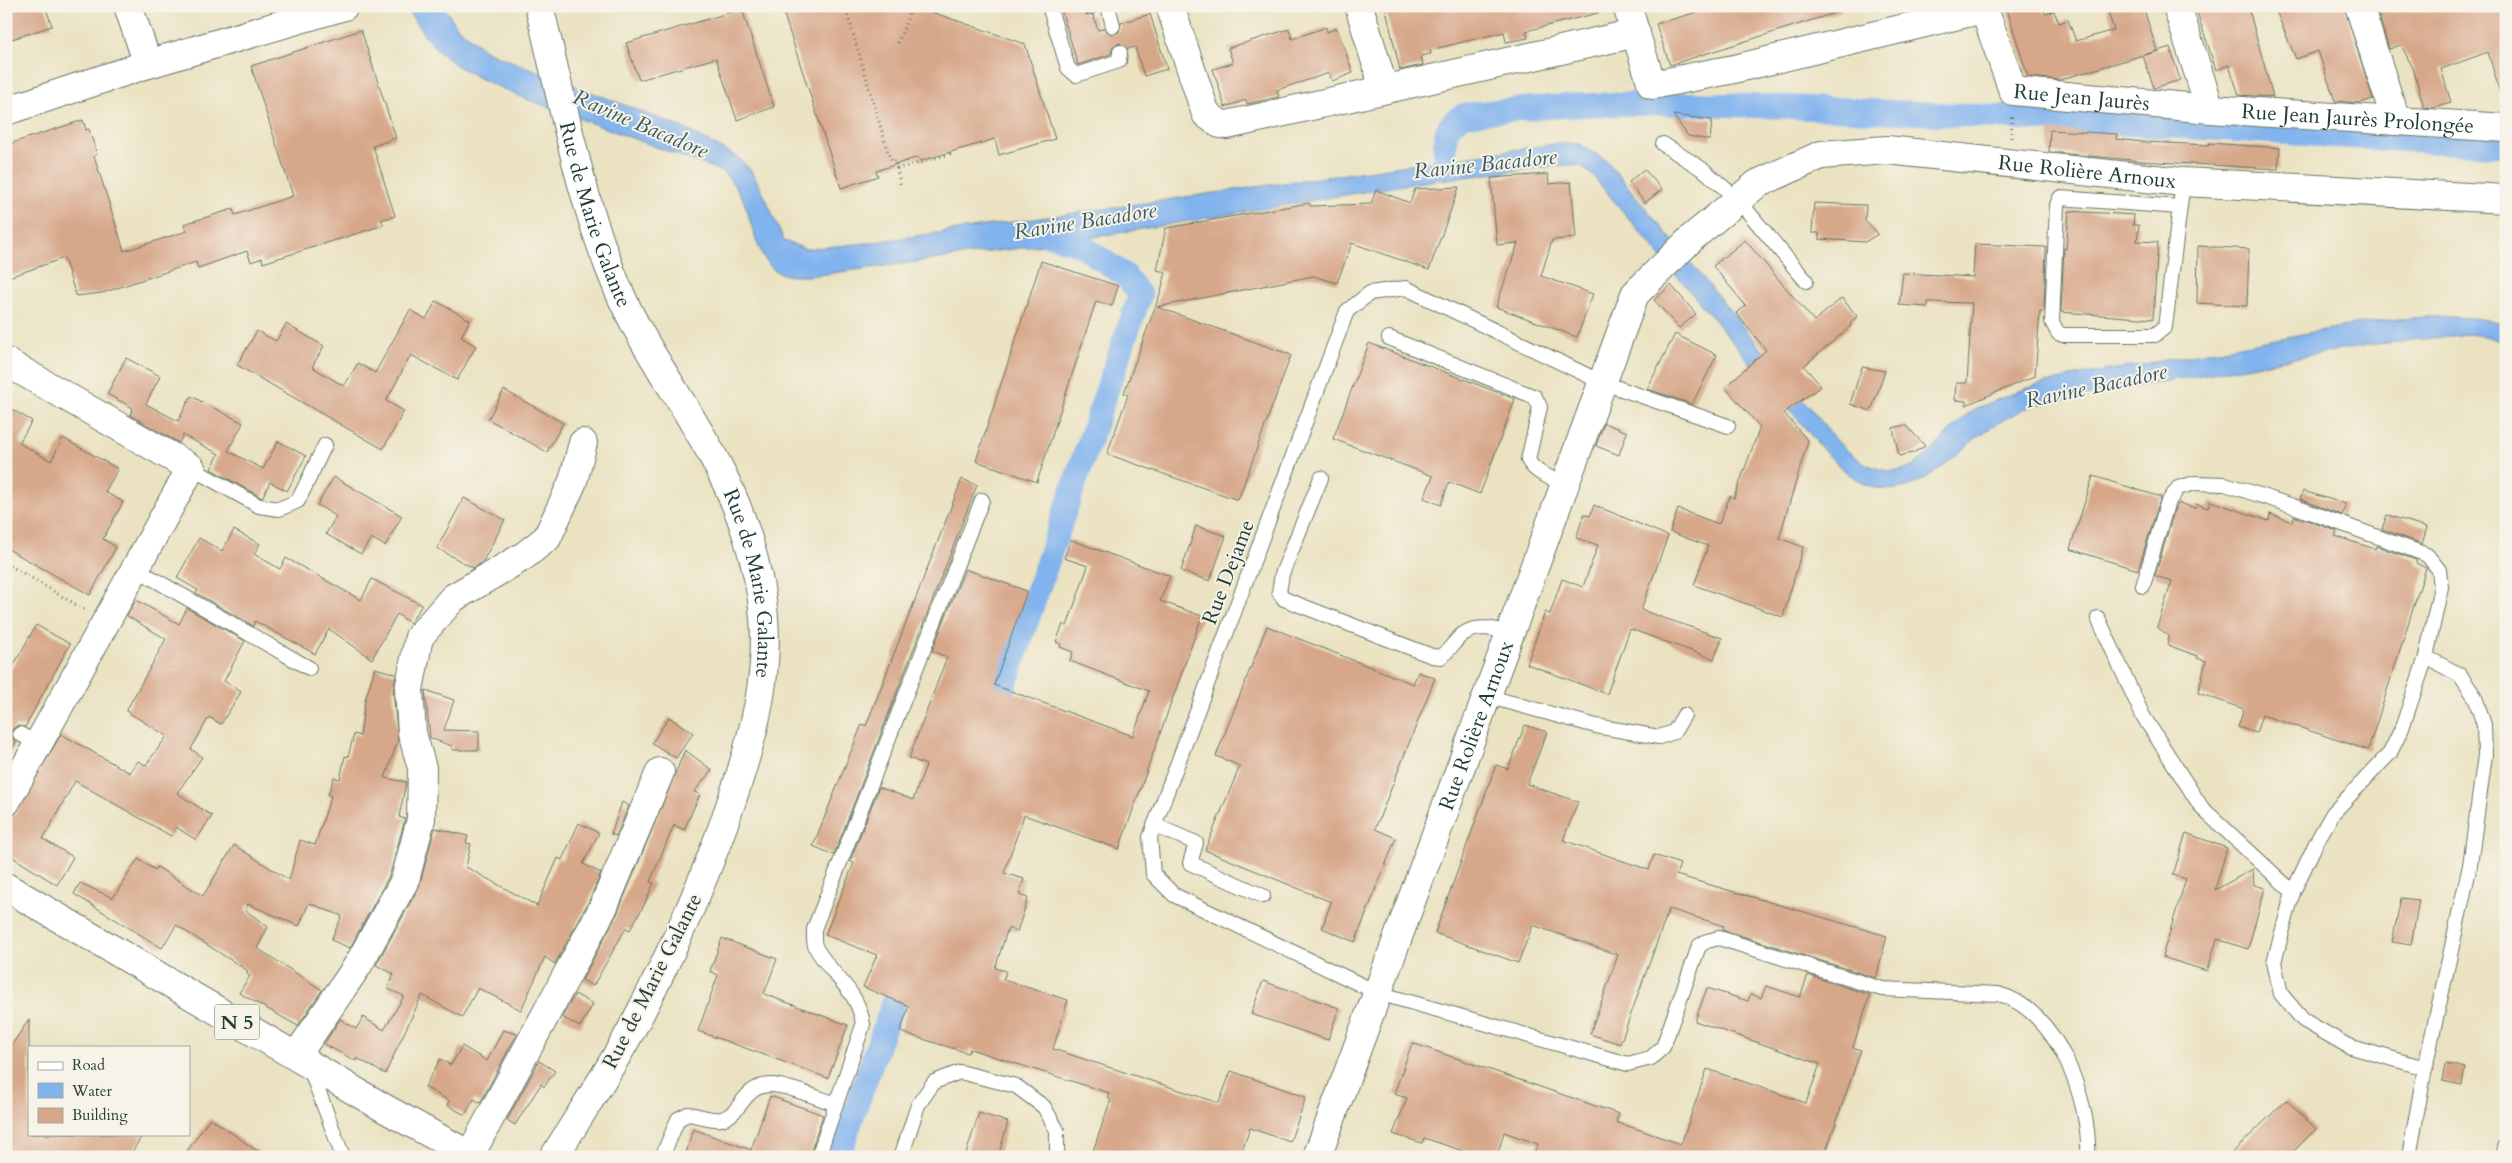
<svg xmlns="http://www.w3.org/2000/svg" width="2512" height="1163" viewBox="0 0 2512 1163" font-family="Cardo,serif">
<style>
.water{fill:#81b3ee;stroke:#507891}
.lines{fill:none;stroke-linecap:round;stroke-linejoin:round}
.canal{stroke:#81b3ee;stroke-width:24}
.building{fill:#d7a78a}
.service-casing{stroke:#667765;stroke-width:16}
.minor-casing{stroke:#667765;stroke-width:30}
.tertiary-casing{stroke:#667765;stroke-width:30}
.primary-casing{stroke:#667765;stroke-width:30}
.path{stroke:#667765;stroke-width:3;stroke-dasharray:1 4;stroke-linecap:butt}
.service{stroke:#fff;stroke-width:14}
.minor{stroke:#fff;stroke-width:28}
.tertiary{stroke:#fff;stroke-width:28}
.primary{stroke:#fff;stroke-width:28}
.labels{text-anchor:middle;stroke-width:4;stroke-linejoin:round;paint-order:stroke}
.shield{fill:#f7f3e8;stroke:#60746a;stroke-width:1}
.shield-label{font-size:20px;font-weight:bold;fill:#1f3d34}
.street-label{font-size:21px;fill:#1f3d34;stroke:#f7f3e8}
.water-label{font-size:22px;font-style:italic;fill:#385a62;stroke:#f7f3e8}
</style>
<rect width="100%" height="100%" fill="#f7f3e8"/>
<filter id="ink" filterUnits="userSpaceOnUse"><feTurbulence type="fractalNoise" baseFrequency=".02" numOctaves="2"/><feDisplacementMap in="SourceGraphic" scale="10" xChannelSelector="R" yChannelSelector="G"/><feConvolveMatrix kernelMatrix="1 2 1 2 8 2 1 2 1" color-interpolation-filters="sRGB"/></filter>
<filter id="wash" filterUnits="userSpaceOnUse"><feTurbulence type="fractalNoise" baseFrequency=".0096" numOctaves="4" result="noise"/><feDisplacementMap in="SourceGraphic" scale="20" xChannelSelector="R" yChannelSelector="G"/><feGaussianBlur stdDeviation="1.12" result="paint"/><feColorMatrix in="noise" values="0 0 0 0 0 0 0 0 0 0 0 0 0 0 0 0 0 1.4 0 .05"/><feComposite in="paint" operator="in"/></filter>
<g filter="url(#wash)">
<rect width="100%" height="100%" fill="#eae2c1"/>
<path class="water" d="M405,6h38l15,22 30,24 193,75 56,30 12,11 11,18 24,55 22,8 61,-6 694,-100 18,1 28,17 232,282c15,15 33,28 56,28 29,-1 51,-41 73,-57 13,-9 27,-13 41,-19 45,-19 103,-24 151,-34 55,-10 109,-21 164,-31 59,-10 120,-20 179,-7l3,1v19l-21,-7 -17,-2 -101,11 -333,60c-17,7 -32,15 -47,25 -32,22 -68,69 -111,58 -20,-5 -36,-21 -50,-35l-233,-277 -12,-10 -15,-1 -144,17 -364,61 -248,33c-9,0 -21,1 -30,-3 -22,-8 -28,-52 -36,-71 -5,-12 -13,-22 -23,-31l-197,-73 -43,-19 -22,-12 -20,-15 -17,-20z"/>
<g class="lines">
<g class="canal">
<path d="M1445,166c1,-24 -5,-40 19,-51 145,-19 285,-10 429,-3 205,9 409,22 613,34"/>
<path d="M993,719l147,-424 -14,-19 -47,-32 -40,-12"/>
<path d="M838,1157l67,-187"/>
</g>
</g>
<g id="blocks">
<g class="building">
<path d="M6,6h39l7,20 -46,15z"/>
<path d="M781,6h133l111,38 30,95 -56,16 -4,-16 -75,22 -2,-4 -42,14 2,5 -37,12z"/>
<path d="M1060,6h21l4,8 8,1 5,15 7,-2 6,6 8,-2 2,-9 29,-9 17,55 -23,7 -9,-29 -7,2 -8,-6 -7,3 -2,8 -33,11z"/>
<path d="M1385,6h213v7l-72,18 2,7 -22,4 -2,-10 -74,18 1,4 -10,2 2,9 -23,5z"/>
<path d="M1707,6h133l1,5 -171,54 -14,-41 52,-15z"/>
<path d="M2006,6h37l2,8 9,-3 5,12 9,-3 8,21 38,-11 -8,-24h37l14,45 -98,29 -31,-3z"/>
<path d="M2195,6h53l25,91 -34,-2 -10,-30 -13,5z"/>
<path d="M2274,6h70l29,93 -13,4 -25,-2 -17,-50 -22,8z"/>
<path d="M2376,6h130v89l-5,1 -13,-44 -47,17 10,33 -19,6 -8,-1 -11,-39 -12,-23 -12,4z"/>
<path d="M742,9l32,98 -37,13 -21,-62 -77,22 -13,-37z"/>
<path d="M1326,27l1,5 10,-4 16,45 -21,8 -3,-8 -52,17 2,7 -32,7 -1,-4 -21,7 -12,-38 20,-6 -5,-15 61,-19 3,10z"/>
<path d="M361,30l35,108 -23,8 22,70 -14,4 3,5 -121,38 -1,-5 -11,4 -4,-11 -49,17 -2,-6 -94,31 -26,3 -12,-38 -58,20v-133l77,-25 3,10 3,-1 8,25 -3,2 30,95 63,-20 -3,-7 49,-15 2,6 58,-19 -42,-130z"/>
<path d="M2170,47l10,33 -26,8 -11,-32z"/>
<path d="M1673,115l39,5 -2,20 -22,-4z"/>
<path d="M2050,130l67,4 -1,5 27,3 66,3v-2l71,5 -2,21 -136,-8 -93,-9z"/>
<path d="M1644,169l18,20 -17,14 -16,-21z"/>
<path d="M1548,174l1,10 22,-2 5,56 -24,2 -11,36 52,18 -16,43 -81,-30 22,-64 -21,2 -6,-67z"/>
<path d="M1459,187l-30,83 -77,-27 -15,40 -24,-7 -156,31 134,48 -53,145 -131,-46 21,-59 -4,-2 37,-102 5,-19 -9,-2 9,-42 143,-25 1,3 61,-2 5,-14 34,13 5,-14z"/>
<path d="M1814,203l52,2 -1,15 13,14 -13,8 -46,-3v-6h-7z"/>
<path d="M2069,211l65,4 -1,10h6l-2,16 21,1 -5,77 -92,-7 3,-64 2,1z"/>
<path d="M1745,240l69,81 28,-23 15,18 -7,8 1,2 -47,40 17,20 -37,27 24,28 -29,97 24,9 -20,70 -89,-32 14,-39 -38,-14 8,-23 41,15 11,-28 4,2 26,-71 -35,-40 41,-37 -30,-37 10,-7 -33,-40z"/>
<path d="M1975,244l71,3 -2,64h-4l-5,65 -69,29v-4l-11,-1 1,-17h11l5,-80 -44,-1v5l-29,-2 4,-32 70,4z"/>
<path d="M2198,246l51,3 -2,57 -50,-3z"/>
<path d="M1041,261l77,25 -6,20 -16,-5 -59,181 -61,-21z"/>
<path d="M1671,285l25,29 -17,14 -25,-28z"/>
<path d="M436,301l34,19 -9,17 15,9 -19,34 -46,-25 -25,46 18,10 -21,38 -146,-84 20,-34 19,10 10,-17 38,22 -12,21 32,19 14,-23 17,10 35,-63 16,9z"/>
<path d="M1675,334l42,21 -25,49 -45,-15z"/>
<path d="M1369,343l146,56 -35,95 -31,-12 -8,23 -17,-7 9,-22 -100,-37z"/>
<path d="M126,358l34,18 -14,28 32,17 13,-25 52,27 -15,28 35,18 15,-28 28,15 -19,35 -17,-9 -8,16 -51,-29 8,-15 -36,-19 -4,8 -49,-28 3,-7 -26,-14z"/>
<path d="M1862,367l23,4 -14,40 -21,-7z"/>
<path d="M504,390l59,33 -16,29 -59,-33z"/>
<path d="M6,406l26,15 -13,22 32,18 12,-23 55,31 -13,23 18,10 -20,37 13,8 -26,48 -84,-47z"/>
<path d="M1604,423l23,9 -8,23 -23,-9z"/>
<path d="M1906,425l19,21 -12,7 -14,3 -6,-28z"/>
<path d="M2093,476l68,21 -23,73 -68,-21z"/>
<path d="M334,477l68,39 -17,30 -14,-8 -10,16 -35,-20 10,-18 -19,-11z"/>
<path d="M962,479l15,6 -143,370 -21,-9 49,-122 4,2z"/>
<path d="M2303,491l43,13 -4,11 -42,-16z"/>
<path d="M464,498l41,22 -23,43 -9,5 -36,-20z"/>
<path d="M2210,501l59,20 1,-7 22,8 2,-6 43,15 -2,5 40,13 1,-3 40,14v3l10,5 -58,182 -106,-35 -6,18 -18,-6 6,-18 -46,-16 8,-32 -9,-3 1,-2 -31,-11 2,-9 -12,-9 15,-46 -17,-5 20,-68 4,-5 16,5 1,-4 12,4z"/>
<path d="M1594,505l74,31 -27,74 81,28 -8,21 -84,-30 -23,65 -80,-30 18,-52 5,2 12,-35 21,8 15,-42 -22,-7 8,-24 6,2z"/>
<path d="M2387,515l40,12 -5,17 -40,-15z"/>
<path d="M1196,526l30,10 -16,45 -29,-10z"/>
<path d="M234,530l26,14 -6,10 26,15 6,-11 75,42 11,-21 50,26 -12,18 -13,-9 -25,45 -43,-30 -14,25 -60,-33 -2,5 -57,-33 2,-3 -21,-12 22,-40 23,13z"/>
<path d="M1071,540l99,36 -10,25 42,15 -83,233 -95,-34 -20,58 20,6 -5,16 9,3 -11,34 -9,-4 -13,40 11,3 -3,9 65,20 -15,49 166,54 12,-32 75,26 -16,45 -40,-14 -10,29h-149l20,-58 -3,-1 1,-5 -139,-44 -2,4 -68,-21 9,-26 -46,-19 14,-32 -52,-20 29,-72 -4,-2 29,-74 34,13 13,-35 -17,-7 38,-101 -15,-6 33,-82 62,22 -33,94 139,51 16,-45 -79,-30 3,-9 -13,-5 1,-3 -5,-2 7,-18 4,2 21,-60 -24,-8z"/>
<path d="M136,600l43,24 8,-16 58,33 -21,40 17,11 -20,32 -12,-7 -18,32 11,8 -25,36 35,23 -16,24 -20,-13 -5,9 -96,-55 -32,58 30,18 -16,28 -51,-32v-23l55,-96 69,39 8,-12 8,4 21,-29 -41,-25 40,-72 -39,-23z"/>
<path d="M36,625l34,19 -45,83 -9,-1 -4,4v8l4,4 -10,18v-81z"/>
<path d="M1267,626l146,58 5,-12 17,6 -60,151 21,9 -41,104 -33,-14 9,-26 -126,-52 35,-84 -24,-10z"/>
<path d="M375,668l21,6 -3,17 5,49 -13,38 21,4 -7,35 6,2 -15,55 -40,74 -19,-8 11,-24 -33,-13 -10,23 -51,-22 -3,6 23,17 -11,21 65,42 -24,36 -59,-33 11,-17 -4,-3 2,-2 -72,-46 -14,23 -88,-54 6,-11 33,15 25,-39 17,11 2,-3 46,29 31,-51 55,35 11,-40 15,5 16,-49 -3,-1 6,-18 6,2 5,-23 3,1 6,-23 6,2 5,-36z"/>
<path d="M425,690l29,10 -10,30 35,1v19h-27v-4l-22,-8z"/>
<path d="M669,717l24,16 -17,25 -24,-15z"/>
<path d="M1525,725l22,7 -20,52 51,18 -15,38 86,30 5,-15 26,9 -4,11 211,61 -11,42 -153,-48 1,-4 -55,-17 -49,135 -30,-10 28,-79 -85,-30 -15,38 -83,-30 61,-168 12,4z"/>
<path d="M685,750l27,20 -18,22 6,2 -16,36 -10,-5 -24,57 4,1 -10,22 -14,25 -4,-2 -33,58 -11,-6 35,-66z"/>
<path d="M622,802l7,4 -13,30 -5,-2z"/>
<path d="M579,823l20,10 -16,31 18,9 -12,28 -34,63 -10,-7 -24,53 -43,-22 -16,29 -40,-22 -37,79 -28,-16 -1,3 -32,-17 16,-25 16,10 7,-12 21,13 20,-34 -16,-7 6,-15 -18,-9 43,-78 16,-59 33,8 -2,7 5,1 -5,23 71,39 21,-48 4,2z"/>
<path d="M2186,833l41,15 -12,42 38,-21 1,16 11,3 -17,61 -31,-10 -10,32 -45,-14 24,-78 -13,-4z"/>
<path d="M2401,898l18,2 -8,45 -19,-3z"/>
<path d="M722,938l55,21 -13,35 84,31 -20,53 -130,-47 20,-56 -8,-4z"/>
<path d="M1808,975l62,20 -17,52 8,3 -37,107h-291l5,-13 -34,-12 -7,25h-29l1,-4 -45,-15 -2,5 -29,-9 14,-36 -13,-4 18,-51 207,71 -3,8 65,22 26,-75 99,34 14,-39 -125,-43 12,-33 41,13 3,-7 10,4 5,-12 34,11z"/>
<path d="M1263,981l76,27 -11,32 -77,-26z"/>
<path d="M575,994l18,10 -13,23 -18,-10z"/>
<path d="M29,1019v115h114l-14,23h-123v-103z"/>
<path d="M503,1030l14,4 -37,69 -6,-4 -9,16 -18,-10 2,-4 -24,-14 15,-28 11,6 11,-19 25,15z"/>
<path d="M539,1061l16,10 -11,16 -3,-3 -26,41 -8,-5z"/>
<path d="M2445,1064l20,3 -3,18 -20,-4z"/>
<path d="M770,1096l53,19 -14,42h-124l8,-28 58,21z"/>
<path d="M2286,1100l30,29 -28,28h-60z"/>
<path d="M979,1113l29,9 -10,35h-33z"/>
<path d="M210,1118l56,39h-83z"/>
</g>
</g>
</g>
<g filter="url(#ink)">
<use href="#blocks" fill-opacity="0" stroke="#667765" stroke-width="1"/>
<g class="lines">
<defs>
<g id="service">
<path d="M1049,6l19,62 8,7 43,-14 1,-9"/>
<path d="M1108,6l5,20"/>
<path d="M1090,7l2,-1"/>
<path d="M1663,144l42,27 33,29 68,81"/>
<path d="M2179,207l-119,-9 -3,7 -5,117 6,11 5,2h92l10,-8 18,-145"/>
<path d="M1389,338l146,59 5,10 -12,53c8,14 21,17 36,23"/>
<path d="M1728,426l-127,-44 -195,-94 -36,5 -23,18 -197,526 3,37 21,21 204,98 250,71 23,-6 12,-11 36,-101 8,-5 12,-3 163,51 116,5c59,15 93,107 90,163"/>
<path d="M191,468l68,38 20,3 19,-8 27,-56"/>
<path d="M1321,478l-39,96 -3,18 5,7 148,57 9,1c9,-7 14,-17 22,-23 14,-10 32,-5 47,-1"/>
<path d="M136,569l173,99"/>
<path d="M2143,586l24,-82 11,-16 17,-5 30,1 68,22 134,49 12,15 2,17 -15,70 -24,71 -12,25 -57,60 -16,28 -24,51 -19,70 7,32 22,26 45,26 77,22"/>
<path d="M2098,618l45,98 59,92 91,84"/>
<path d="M1486,696l110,30 63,11 15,-5 10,-17"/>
<path d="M20,734l17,10"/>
<path d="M1154,825l42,18 -6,20 73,33"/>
<path d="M309,1066l34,91"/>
<path d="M662,1157l16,-38 10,-5c10,1 25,7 34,5 21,-6 20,-34 50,-34 14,0 49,14 64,19"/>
<path d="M818,1157l45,-132c-4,-35 -31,-48 -47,-77 -3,-5 -2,-13 -2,-19l168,-429"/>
<path d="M901,1157l17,-52 16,-23 26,-10 56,14 28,21 13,23v27"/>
<path d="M2409,1157l16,-89 45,-203 15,-110 -1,-30 -9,-28 -15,-22 -34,-18"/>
<path d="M2503,1157l3,-13"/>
</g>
<g id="minor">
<path d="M128,6l20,58"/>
<path d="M1170,6l36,108 14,10 7,1 409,-92"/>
<path d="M1359,6l25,83"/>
<path d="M1627,6l25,79 82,-16 250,-60"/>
<path id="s1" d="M1983,6l30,85 197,18 296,19"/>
<path d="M2177,6l33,103"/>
<path d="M2359,6l37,115"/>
<path d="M6,111l142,-47 196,-58"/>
<path d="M6,362l185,106 -185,334"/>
<path d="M297,1055l61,-90 47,-85 16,-61 1,-51 -10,-35 -3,-43 10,-53 34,-39 71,-42 23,-18 26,-57 10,-38"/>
<path d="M470,1155l133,-247 57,-136"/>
</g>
<g id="tertiary">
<path id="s2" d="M539,6c24,95 40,192 79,283 26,61 67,114 98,173 25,47 43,102 48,155 5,61 -11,120 -30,177 -26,79 -60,155 -99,229 -24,46 -54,89 -81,134"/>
<path id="s3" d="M1317,1157l318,-863 59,-58 63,-52 64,-29 66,-5 296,32 323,17"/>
</g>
<path id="primary" d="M6,887l378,221 89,49"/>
</defs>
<use href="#service" class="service-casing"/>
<use href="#minor" class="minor-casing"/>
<use href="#tertiary" class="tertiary-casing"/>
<use href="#primary" class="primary-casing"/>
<g class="path">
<path d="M845,6l46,156 4,-2 2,9"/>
<path d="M898,43l14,-37"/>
<path d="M2011,138l1,-24"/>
<path d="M900,184l-3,-15 53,-15v-2"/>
<path d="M6,563l79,47"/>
</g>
<use href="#service" class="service"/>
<use href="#minor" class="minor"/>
<use href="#tertiary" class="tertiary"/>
<use href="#primary" class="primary"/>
</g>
</g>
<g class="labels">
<rect class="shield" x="214.5" y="1004.5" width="45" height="35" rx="4"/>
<g class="shield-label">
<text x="237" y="1029">N 5</text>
</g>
<g class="street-label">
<text dy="7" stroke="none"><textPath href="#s1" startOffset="159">Rue Jean Jaurès</textPath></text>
<text dy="7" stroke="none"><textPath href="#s1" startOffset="436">Rue Jean Jaurès Prolongée</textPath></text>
<text dy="7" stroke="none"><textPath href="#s3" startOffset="1422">Rue Rolière Arnoux</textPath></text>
<text dy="7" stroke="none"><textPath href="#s2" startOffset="216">Rue de Marie Galante</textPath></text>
<text transform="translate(1228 572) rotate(-69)" y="7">Rue Dejame</text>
<text dy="7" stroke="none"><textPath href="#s2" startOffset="621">Rue de Marie Galante</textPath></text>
<text dy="7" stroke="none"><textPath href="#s3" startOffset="460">Rue Rolière Arnoux</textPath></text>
<text transform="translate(652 981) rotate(-63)" y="7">Rue de Marie Galante</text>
</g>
<g class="water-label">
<text transform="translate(641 123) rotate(23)" y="8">Ravine Bacadore</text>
<text transform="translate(1485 163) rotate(-6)" y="8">Ravine Bacadore</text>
<text transform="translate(1085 220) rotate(-9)" y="8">Ravine Bacadore</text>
<text transform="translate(2096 385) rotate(-12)" y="8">Ravine Bacadore</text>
</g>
</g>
<rect width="2512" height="1163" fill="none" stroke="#f7f3e8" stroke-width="25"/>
<rect x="28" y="1046" width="162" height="90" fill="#f7f3e8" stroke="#a1aaa0"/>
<rect x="38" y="1062" width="25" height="8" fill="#ffffff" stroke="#a1aaa0"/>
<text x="72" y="1070" font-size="15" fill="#1f3d34">Road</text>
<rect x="38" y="1083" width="25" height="15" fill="#81b3ee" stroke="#a1aaa0"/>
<text x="72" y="1096" font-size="15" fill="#1f3d34">Water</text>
<rect x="38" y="1108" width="25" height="15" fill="#d7a78a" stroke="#a1aaa0"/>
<text x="72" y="1120" font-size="15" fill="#1f3d34">Building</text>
</svg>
